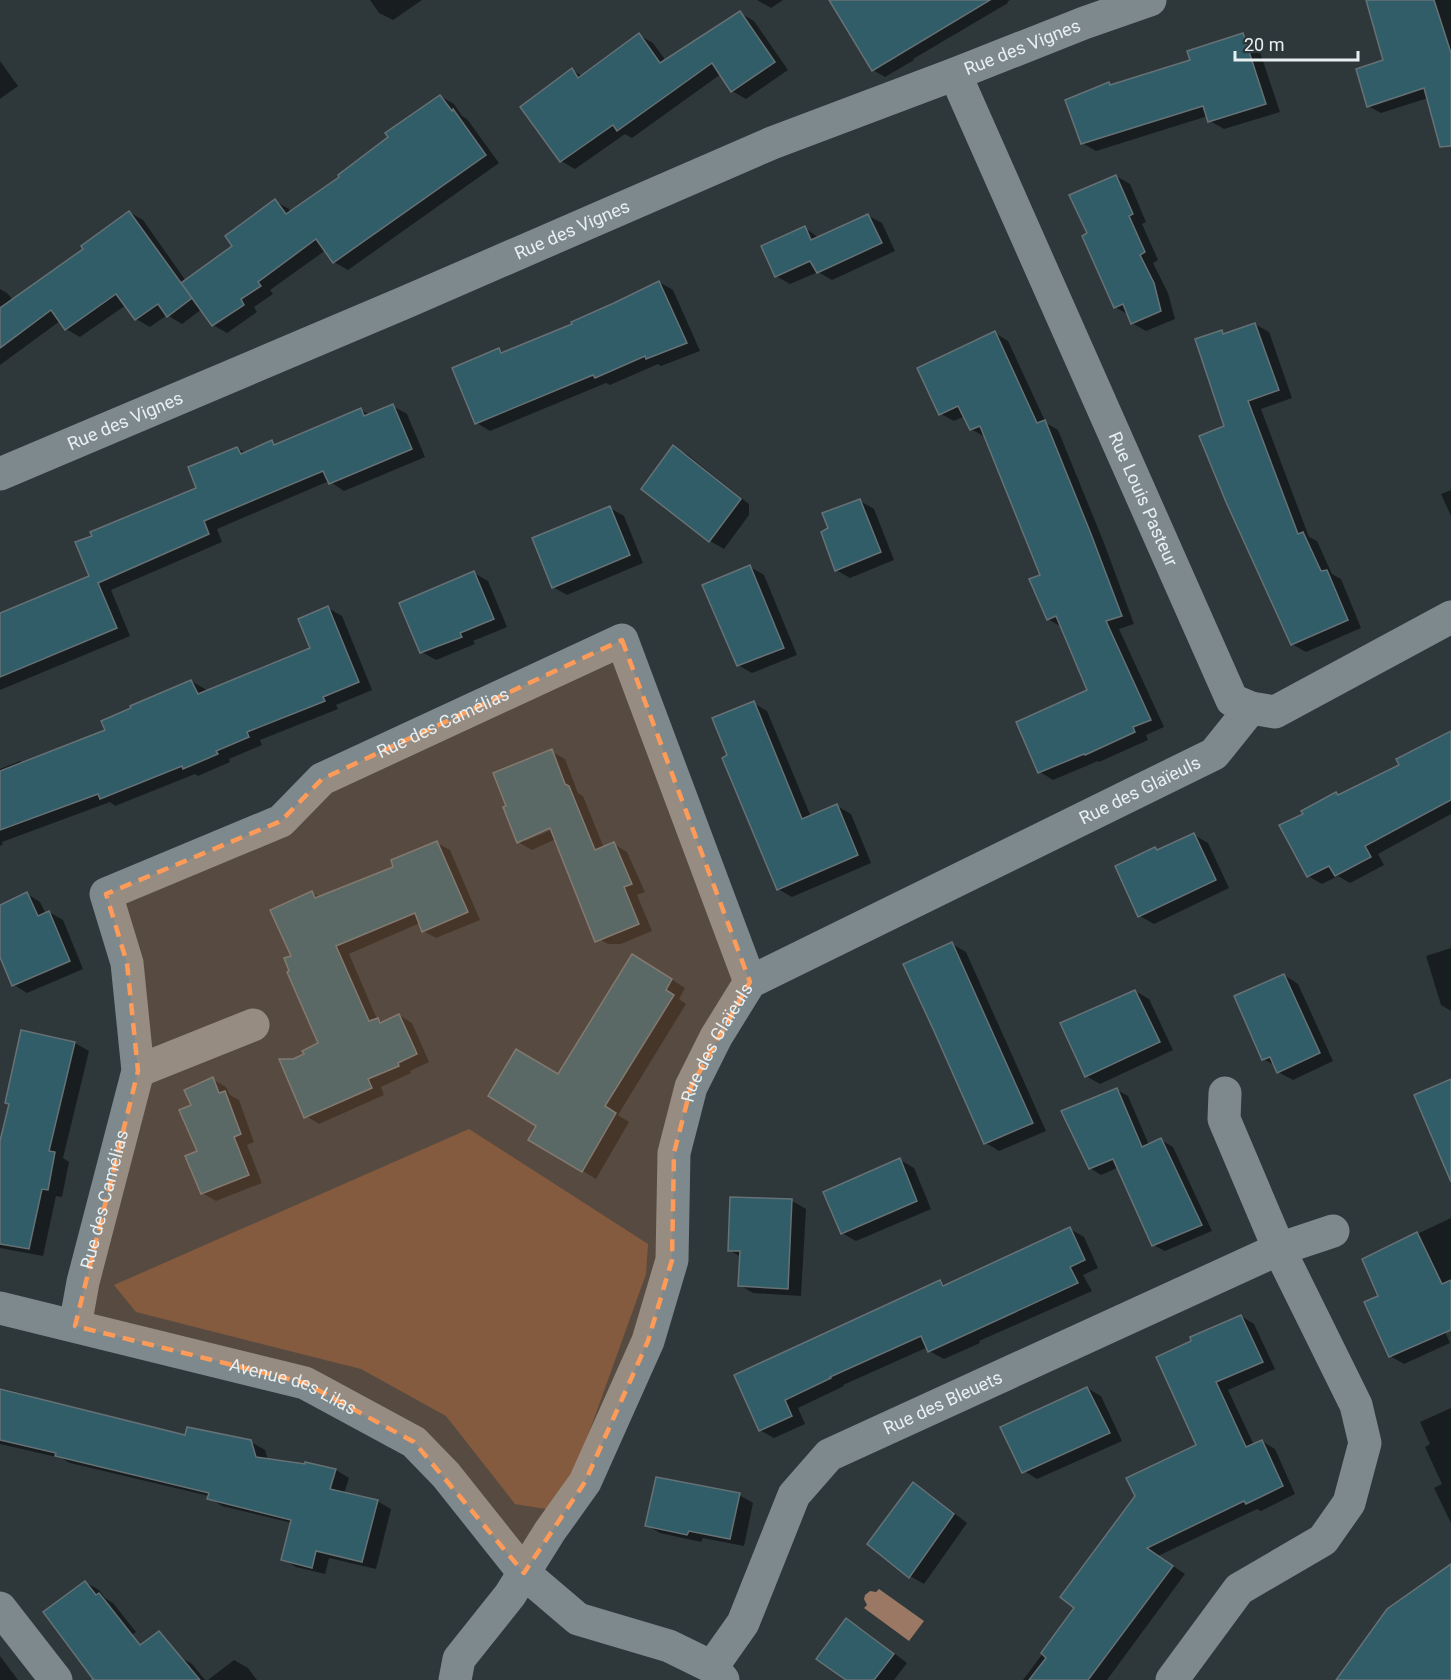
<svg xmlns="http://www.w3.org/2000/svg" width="1451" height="1680" viewBox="0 0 1451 1680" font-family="Roboto,sans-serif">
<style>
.green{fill:#674b39}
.water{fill:#9a7863}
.shadow{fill:#0007;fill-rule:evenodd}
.building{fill:#315d69;stroke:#667175;stroke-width:1.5}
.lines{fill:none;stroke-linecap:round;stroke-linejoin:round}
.minor{stroke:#7d898c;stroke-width:33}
.tertiary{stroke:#7d898c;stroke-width:33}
.marked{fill:#fe9b59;fill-opacity:0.2;stroke:#fe9b59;stroke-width:4.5;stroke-dasharray:12 8;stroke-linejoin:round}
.labels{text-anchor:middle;stroke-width:4.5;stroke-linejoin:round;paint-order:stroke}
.street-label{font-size:18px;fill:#e8eff1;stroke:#2e383b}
</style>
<rect width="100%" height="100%" fill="#2e383b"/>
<path class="green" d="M469,1129l179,115 -2,30 -73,203 -21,33 -37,-6 -69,-88 -85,-47 -225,-57 -22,-27z"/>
<path class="water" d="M879,1589l45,32 -15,20 -45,-33 3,-3 -3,-6 1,-4 5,-4 6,1z"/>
<g class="shadow">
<path d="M370,0h52l-29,20 -14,-7z"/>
<path d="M757,0h26l-12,8z"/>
<path d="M830,0h180l-3,2 1,1 -95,56 1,1 -29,17 -12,-7z"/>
<path d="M1380,0h71v110l-23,-12 -47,15 -13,-7 17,-45z"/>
<path d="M740,13l14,8 34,49 -42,29 -14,-8 -11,-17 -89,64 -7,-4 -50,35 -14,-8 11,-91 10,6 57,-41 14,8 13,18z"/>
<path d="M1243,35l14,8 23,69 -56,17 -14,-8 -2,-5 -112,35 -14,-8 27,-59 3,2 79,-25z"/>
<path d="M0,61l18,25 -18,13z"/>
<path d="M440,96l14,8 8,12 5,3 32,44 -151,107 -14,-8 -8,-12 -56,40 3,4 -19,13 3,5 -30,21 -14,-8 -11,-16 -20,15 -15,-9 -17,12 -14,-8 -10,-14 -46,32 -14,-8 -6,-8 -60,44v-76l7,4 6,7 72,-51 44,-37 14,8 43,61 48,-35 41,-45 14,8 2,3 51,-35z"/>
<path d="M1116,176l14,8 16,38 -4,2 16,36 -5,3 15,30 7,26 -29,12 -14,-8 -3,-8 -14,-8 -26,-74z"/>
<path d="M867,215l15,8 13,28 -63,29 -14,-8 -28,12 -14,-8 29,-48 14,10z"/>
<path d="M659,282l14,8 27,61 -39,15 -3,-2 -48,21 -4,-2 -116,48 -13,-8 22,-73 7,3 68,-29z"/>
<path d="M1255,324l14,8 23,66 -31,11 48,128 8,4 15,33 9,5 20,49 -55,24 -14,-8 -66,-217 -5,-95 5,2z"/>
<path d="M995,333l13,8 38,82 12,7 46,113 30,81 -15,5 45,98 -18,8 2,5 -49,22 -1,-1 -45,19 -13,-8 -22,-49 71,-32 -26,-63 -15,-9 -6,-43 -57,-139 -14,-8 -6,-13 -11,5 -13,-7z"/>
<path d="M393,406l14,8 18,43 -81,34 -15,-10 -112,48 5,13 -111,48 19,46 -130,54v-75l91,-38 107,-88 39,-41 9,5 26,-11 5,3 84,-35 9,5z"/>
<path d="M674,447l14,8 61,49v11l-25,34 -14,-8z"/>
<path d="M1451,490v26l-10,-22z"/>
<path d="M860,501l14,8 20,51 -44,18 -14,-8 -6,-41z"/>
<path d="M610,508l14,8 19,47 -76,32 -14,-8z"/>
<path d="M750,567l14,8 33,80 -45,18 -14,-8z"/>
<path d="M474,573l14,8 19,46 -34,14 2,3 -39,16 -14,-8z"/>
<path d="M328,608l14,8 30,74 -36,15 2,4 -78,31 2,5 -33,14 1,3 -32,14 -3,-2 -80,32 -5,-4 -108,40 1,2 -3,2v-77l20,-8 4,2 83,-32 84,-50 14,8 2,3 105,-43z"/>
<path d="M754,703l13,8 44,106 26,-11 14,8 20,49 -79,34 -14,-8 -49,-133z"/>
<path d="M1451,733v81l-73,40 6,11 -34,18 -12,-7 -16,8 -14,-8 -3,-62 31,-20 4,2 61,-31z"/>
<path d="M551,751l14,8 13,34 5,3 21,52 10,-4 13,8 18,40 -8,3 15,36 -31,13h-13l-14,-8 -38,-97 -24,11 -14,-8zM557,824l1,3 -33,14v-4z"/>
<path d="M1194,835l14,8 21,45 -75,36 -14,-8 -23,-50 38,-18 5,3z"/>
<path d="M437,843l13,7 30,70 -44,18 -13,-7 -3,-8 -71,31 28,65 7,4 15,-8 13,8 17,39 -19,9 1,2 -30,14 3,8 -65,29 -13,-8 -1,-61 15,-11 -27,-88 19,-63 8,4 75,-29z"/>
<path d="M27,894l13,8 6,12 3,-2 14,8 20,49 -56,24 -13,-8 -14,-32v-46z"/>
<path d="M952,944l14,8 80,179 -47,20 -13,-8z"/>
<path d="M1451,948v63l-10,-6 -15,-49z"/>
<path d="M646,963l39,25 -6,11 7,5 -68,111 11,7 -33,57 -66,-40 8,-14 21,-49z"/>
<path d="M1284,975l14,9 35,77 -40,19 -15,-8 -2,-6 -13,-7z"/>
<path d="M1135,991l14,8 24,51 -73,34 -14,-8z"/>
<path d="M27,1033l48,10 14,8 -26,107 6,4 -7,35 -6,-1 -13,60 -43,-8v-100z"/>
<path d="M212,1079l14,8 4,8 9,5 15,42 -7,3 15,38 -46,18 -14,-8 -3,-41z"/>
<path d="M1117,1090l11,6 21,49 12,-5 12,7 39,84 -47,20 -12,-6 -34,-78 -18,8 -11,-7z"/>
<path d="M900,1160l14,8 17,41 -75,32 -14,-8z"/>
<path d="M731,1198l61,3 14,8 -5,87 -48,-3 -13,-8 1,-28 -12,-7z"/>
<path d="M1451,1218v93l-13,5 12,27 -46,21 -14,-8 -24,-54 14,-6 -16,-37z"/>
<path d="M1070,1229l14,8 14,31 -15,7 9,16 -113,50 1,2 -36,16 -15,-8 -1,-4 -85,38 1,1 -46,22 7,16 -31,14 -14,-8 -24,-54 204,-94 7,4z"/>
<path d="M1241,1316l13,8 21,45 -47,21 26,55 8,-4 13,8 20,45 -34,17 -4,-2 -99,47 27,18 -78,106h-84l175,-234 -40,-89z"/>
<path d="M0,1388l25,6 9,5 152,38 65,5 14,8 3,10 68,10 13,8 -5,16 33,7 14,8 -15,60 -47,-11 -4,16 -29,-7 -13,-8 9,-36 -70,-17 -13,-8v-2l-139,-33 -9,-5 -61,-14z"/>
<path d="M1087,1388l14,8 21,45 -85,38 -13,-8z"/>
<path d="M1451,1408v115l-17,-35 8,-4 -17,-37 5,-3 -10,-22z"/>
<path d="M913,1484l14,8 40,31 -43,61 -14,-8z"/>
<path d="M739,1495l14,8 -9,43 -41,-8 -2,4 -41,-9 -14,-8z"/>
<path d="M85,1582l14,8 6,8 8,5 23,29 -42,34z"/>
<path d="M847,1620l14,8 46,35 -13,17h-46z"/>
<path d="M0,1656l18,24h-18z"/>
<path d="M178,1656l14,8 13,16h-56z"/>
<path d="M234,1660l14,8 9,12h-49z"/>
</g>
<g class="building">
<path d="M829,0h161l-118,71z"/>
<path d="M1366,0h68l17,53v93l-11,1 -16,-59 -57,19 -11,-38 27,-9z"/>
<path d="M740,11l35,51 -44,30 -19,-29 -95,68 -4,-6 -53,37 -40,-55 52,-39 6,10 61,-45 21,30z"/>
<path d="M1243,33l23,71 -58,18 -5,-16 -122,38 -16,-44 44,-18 1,3 80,-25 -3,-9z"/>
<path d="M440,95l12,16 1,-2 33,46 -153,108 -17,-24 -58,43 3,4 -20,13 3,6 -32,21 -31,-43 51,-37 -7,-10 50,-37 11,15 53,-37 -1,-2 50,-38 -3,-4z"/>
<path d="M1116,175l17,39 -4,2 16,36 -5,3 14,28 7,28 -30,13 -8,-20 -9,4 -32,-72 5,-3 -18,-38z"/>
<path d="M129,211l63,87 -25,19 -9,-13 -23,16 -19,-26 -51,36 -14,-20 -51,38v-40l83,-59 -2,-3z"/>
<path d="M868,214l14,29 -65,30 -7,-12 -35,16 -14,-31 44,-20 6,14z"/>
<path d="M659,281l28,62 -41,16 -1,-3 -50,22 -2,-3 -118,49 -23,-56 47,-20 2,5 71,-29 -1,-2 43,-19z"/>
<path d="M1255,323l24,67 -31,11 50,133 5,-2 18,39 6,-1 21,50 -57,25 -65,-143 -27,-66 25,-10 -29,-87 27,-9 1,4z"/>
<path d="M995,331l42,92 8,-3 46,114 31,82 -16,5 45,99 -18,7 2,5 -50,23 -1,-1 -46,19 -22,-51 71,-32 -31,-74 -9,4 -18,-41 11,-4 -60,-149 -10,4 -12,-24 -19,9 -22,-47z"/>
<path d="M393,404l19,45 -83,35 -6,-13 -119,50 5,13 -111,49 19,45 -117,49v-64l89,-37 -14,-34 17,-6 -2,-4 106,-44 -8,-21 49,-20 4,7 31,-14 2,5 87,-37 3,8z"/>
<path d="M673,445l68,54 -32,43 -68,-53z"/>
<path d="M860,499l21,53 -46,19 -14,-39 7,-4 -6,-15z"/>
<path d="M610,506l20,49 -78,33 -20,-50z"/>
<path d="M750,565l34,83 -47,18 -35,-81z"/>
<path d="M474,571l20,48 -34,14 2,4 -42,16 -21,-50z"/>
<path d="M328,606l31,76 -36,15 2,4 -78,31 2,5 -33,14 2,3 -35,15 -1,-3 -82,33 -2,-5 -98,36v-59l105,-41 -4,-9 30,-13 -1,-2 61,-26 7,14 112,-46 -12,-29z"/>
<path d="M754,701l48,118 35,-15 21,51 -81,35 -55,-132 5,-3 -15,-37z"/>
<path d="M1451,731v69l-86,46 6,11 -36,19 -6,-10 -22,11 -28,-52 24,-11 -2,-3 35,-19 2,3 61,-30 -3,-6z"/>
<path d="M552,749l13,35 4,2 26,64 19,-8 18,42 -8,3 15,37 -44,18 -45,-114 -33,15 -14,-36 3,-1 -13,-33z"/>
<path d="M1194,833l22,47 -78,37 -23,-51 40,-19 2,3z"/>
<path d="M437,841l31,71 -46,20 -7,-19 -79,33 33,75 9,-3 2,5 19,-9 18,40 -19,9 1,3 -31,13 4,9 -68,30 -25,-59h14l11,-5 -2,-3 16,-8 -31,-71 2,-1 -5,-13 7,-2 -21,-46 42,-19 3,7 78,-31 -2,-7z"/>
<path d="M27,892l11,24 11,-5 21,50 -58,25 -12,-29v-52z"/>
<path d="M952,942l81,181 -49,21 -50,-113 -31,-67z"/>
<path d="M632,954l40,25 -6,11 8,5 -69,111 11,7 -34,59 -54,-32 8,-14 -48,-30 28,-47 42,25z"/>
<path d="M1284,974l36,79 -43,20 -7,-16 -8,3 -28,-64z"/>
<path d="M1135,990l25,52 -75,35 -25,-54z"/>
<path d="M21,1030l54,12 -26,109 6,1 -7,38 -6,-1 -13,60 -29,-5v-103l9,-37 -4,-1z"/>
<path d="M213,1077l6,16 6,-2 16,43 -7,3 15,38 -48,19 -16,-38 12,-5 -18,-41 12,-5 -7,-15z"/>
<path d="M1451,1079v103l-37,-87z"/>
<path d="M1117,1088l25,59 19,-9 41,87 -50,21 -39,-87 -24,10 -28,-58z"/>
<path d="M900,1158l17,43 -76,33 -18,-42z"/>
<path d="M730,1197l62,2 -4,90 -50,-3 2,-35h-12z"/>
<path d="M1070,1227l15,33 -15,7 8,16 -150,69 -7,-16 -91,41 1,1 -46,22 7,16 -33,15 -25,-56 206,-95 3,6z"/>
<path d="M1417,1232l25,52 9,-4v50l-62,27 -25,-55 14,-6 -16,-37z"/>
<path d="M1241,1315l22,47 -47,20 30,65 16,-7 21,46 -37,18 -2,-3 -97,47 26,18 -85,114h-59l17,-22 -5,-5 33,-45 -14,-11 75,-101 -9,-18 70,-33 -40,-88 35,-16 -1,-4z"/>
<path d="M1087,1387l23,46 -88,40 -22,-46z"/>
<path d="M0,1389l185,46 2,-8 64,13 5,17 49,7v-2l31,7 -6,20 48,11 -16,62 -46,-11 -4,17 -31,-8 10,-40 -84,-21 2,-6 -154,-37 1,-3 -56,-13z"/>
<path d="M656,1477l84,16 -10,46 -41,-8 -2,4 -42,-9z"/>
<path d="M913,1482l41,32 -45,64 -42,-34z"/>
<path d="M1451,1564v116h-115l51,-71z"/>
<path d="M85,1581l11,14 3,-2 41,52 19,-14 41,49h-108l1,-1 -50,-67z"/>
<path d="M846,1618l48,36 -20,26h-28l-30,-21z"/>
</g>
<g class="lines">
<g class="minor">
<path id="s1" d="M955,74l277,626 19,8 24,4 176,-95"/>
<path d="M138,1071l115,-46"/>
<path d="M1225,1093l-1,26 55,130 54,-18"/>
<path id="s2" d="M0,1308l305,75 109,59 32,33 78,98 54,46 91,27 43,21 11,13"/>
<path id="s3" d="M75,1326l8,-44 55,-211 -11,-108 -21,-69 175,-73 41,-42 300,-139 128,342"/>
<path d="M0,1608l56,72"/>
<path id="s4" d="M712,1667l31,-44 51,-128 35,-40 450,-206 77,156 9,38 -16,60 -26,37 -84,49 -67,91"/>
<path id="s5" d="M455,1680l4,-21 51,-64 40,-64 35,-49 63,-141 24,-81 2,-107 17,-66 25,-50 34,-55 464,-228 37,-46"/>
</g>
<path class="tertiary" id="s6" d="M0,474l406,-172 366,-159 183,-69 129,-51 66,-23"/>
</g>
<path class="marked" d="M622,640l128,342 -59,105 -17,66 -2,107 -24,81 -63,141 -61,91 -110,-131 -109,-59 -230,-57 63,-255 -11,-108 -21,-69 175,-73 41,-42z"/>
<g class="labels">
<g class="street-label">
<text dy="6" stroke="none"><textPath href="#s6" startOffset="1108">Rue des Vignes</textPath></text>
<text dy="6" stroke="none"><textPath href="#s6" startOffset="622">Rue des Vignes</textPath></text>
<text dy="6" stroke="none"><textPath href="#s6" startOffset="136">Rue des Vignes</textPath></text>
<text dy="6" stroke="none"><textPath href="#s1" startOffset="465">Rue Louis Pasteur</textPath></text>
<text dy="6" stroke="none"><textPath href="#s3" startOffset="825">Rue des Camélias</textPath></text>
<text dy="6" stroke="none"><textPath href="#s5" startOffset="1208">Rue des Glaïeuls</textPath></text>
<text dy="6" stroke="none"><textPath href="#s5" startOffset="704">Rue des Glaïeuls</textPath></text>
<text dy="6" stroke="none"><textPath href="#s3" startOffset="130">Rue des Camélias</textPath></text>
<text dy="6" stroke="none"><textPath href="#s2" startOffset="304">Avenue des Lilas</textPath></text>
<text dy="6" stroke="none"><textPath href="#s4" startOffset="370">Rue des Bleuets</textPath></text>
</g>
</g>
<path d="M1235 51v9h123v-9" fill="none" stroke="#e8eff1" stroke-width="3"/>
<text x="1244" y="51" font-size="18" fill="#e8eff1" stroke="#2e383b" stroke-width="4.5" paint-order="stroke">20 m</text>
</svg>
